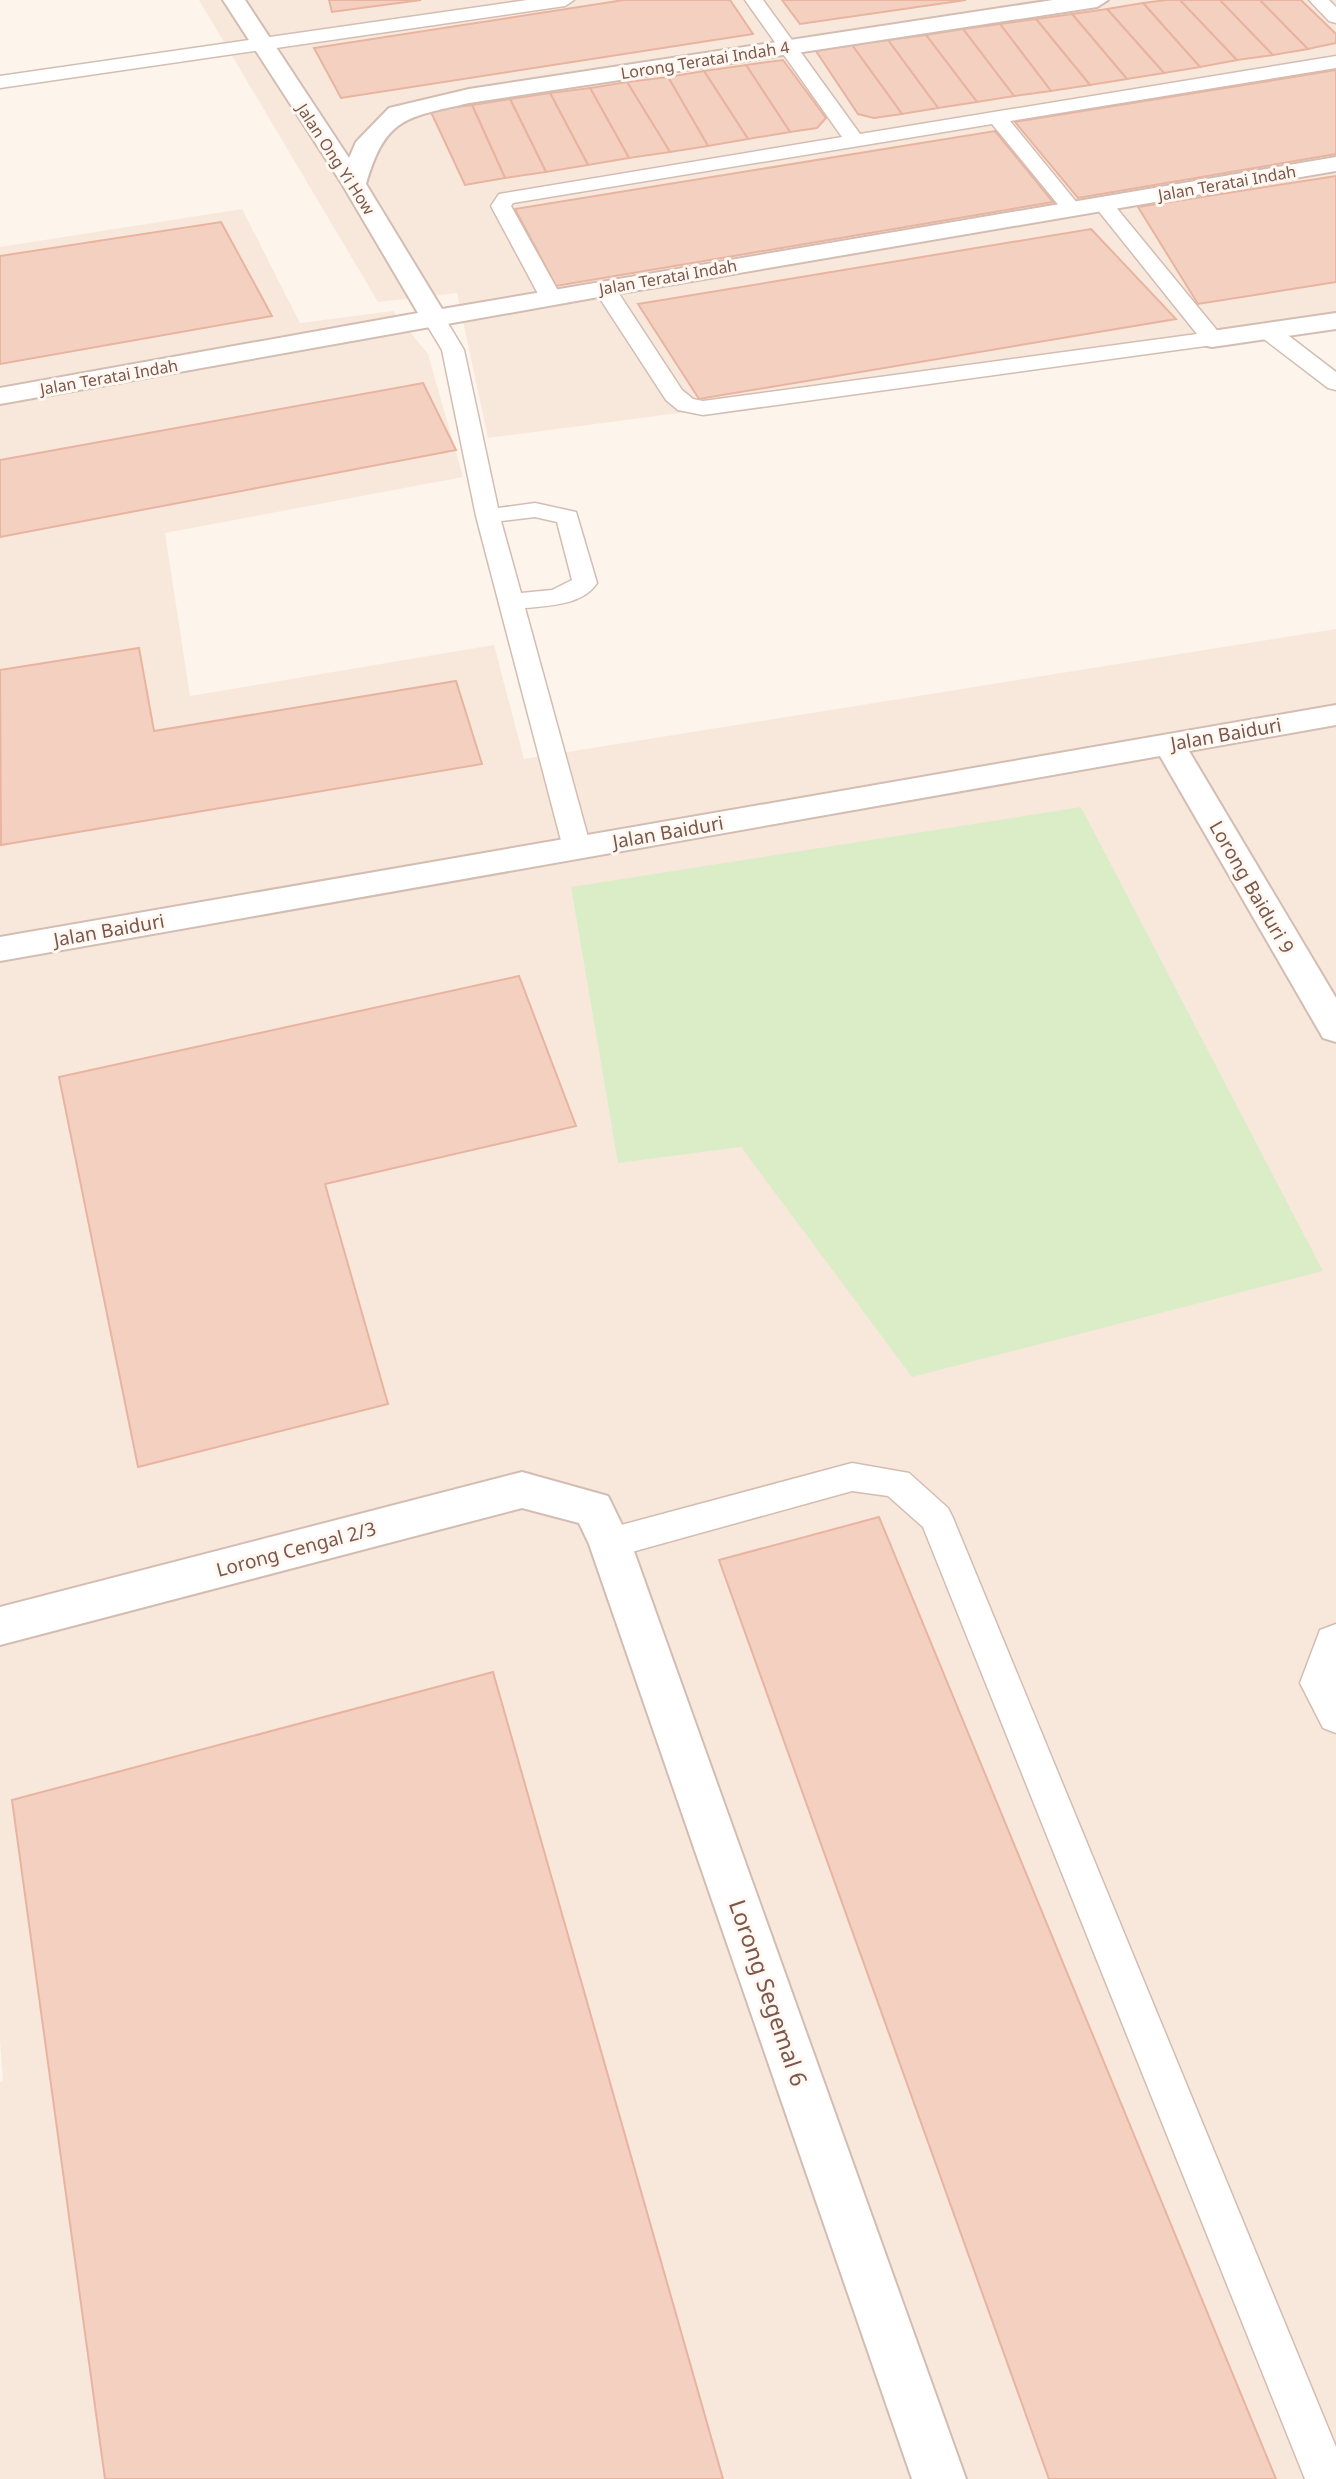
<svg xmlns="http://www.w3.org/2000/svg" width="1336" height="2479" viewBox="0 0 1336 2479" font-family="'Noto Sans',sans-serif">
<style>
.residential{fill:#f8e8db}
.green{fill:#dbedc7}
.building{fill:#f4d0c1;stroke:#e8b4a0;stroke-width:2}
.lines{fill:none;stroke-linecap:round;stroke-linejoin:round}
.service-casing{stroke:#d3bdb2;stroke-width:3}
.minor-casing{stroke:#d3bdb2;stroke-width:4}
.service{fill:#fff;fill-rule:evenodd}
.minor{fill:#fff;fill-rule:evenodd}
.labels{text-anchor:middle;stroke-width:6;stroke-linejoin:round;paint-order:stroke}
.far-street-label{font-size:16px;fill:#7b574b;stroke:#fff8f2}
.street-label{font-size:19px;fill:#7b574b;stroke:#fff8f2}
.near-street-label{font-size:23px;fill:#7b574b;stroke:#fff8f2}
</style>
<rect width="100%" height="100%" fill="#fdf4eb"/>
<g class="residential">
<path d="M199,0h1137v327l-848,111 -31,-145 -79,9z"/>
<path d="M242,209l58,114 93,-12 35,43 35,123 -298,56 25,163 304,-51 30,114 812,-130v1850h-1336v-397l3,-1 -3,-41v-1793z"/>
</g>
<path class="green" d="M1081,807l242,464 -411,106 -171,-230 -123,16 -47,-276z"/>
<g class="building">
<path d="M329,0h92l-89,12z"/>
<path d="M624,0h106l23,34 -412,64 -27,-50z"/>
<path d="M782,0h184l-166,24z"/>
<path d="M1166,0h14l57,60 -37,7 -57,-64z"/>
<path d="M1180,0h40l53,55 -36,5z"/>
<path d="M1220,0h40l48,49 -35,6z"/>
<path d="M1260,0h41l35,34v9l-28,6z"/>
<path d="M1143,3l57,64 -36,6 -57,-64z"/>
<path d="M1107,9l57,64 -37,6 -55,-65z"/>
<path d="M1072,14l55,65 -37,6 -54,-66z"/>
<path d="M1036,19l54,66 -39,6 -51,-67z"/>
<path d="M1000,24l51,67 -37,5 -51,-67z"/>
<path d="M963,29l51,67 -37,6 -51,-67z"/>
<path d="M926,35l51,67 -39,6 -50,-68z"/>
<path d="M888,40l50,68 -36,6 -50,-69z"/>
<path d="M852,45l50,69 -28,4 -16,-4 -42,-63z"/>
<path d="M783,60l43,58 -9,10 -27,4 -44,-67z"/>
<path d="M746,65l44,67 -42,7 -44,-68z"/>
<path d="M1336,70v84l-258,44 -63,-76z"/>
<path d="M704,71l44,68 -40,7 -40,-69z"/>
<path d="M668,77l40,69 -38,6 -43,-70z"/>
<path d="M627,82l43,70 -41,6 -39,-70z"/>
<path d="M590,88l39,70 -41,7 -38,-72z"/>
<path d="M550,93l38,72 -42,7 -36,-73z"/>
<path d="M510,99l36,73 -41,6 -33,-73z"/>
<path d="M472,105l33,73 -40,7 -35,-75z"/>
<path d="M995,131l58,71 -497,84 -41,-77z"/>
<path d="M1336,176v106l-138,22 -60,-97z"/>
<path d="M221,222l51,94 -272,48v-108z"/>
<path d="M1091,229l85,90 -477,80 -61,-95z"/>
<path d="M423,383l33,67 -456,87v-77z"/>
<path d="M139,648l15,83 302,-50 26,83 -481,81 -1,-175z"/>
<path d="M519,976l57,150 -251,58 63,220 -250,63 -79,-390z"/>
<path d="M879,1517l397,962h-227l-330,-919z"/>
<path d="M493,1672l230,807h-618l-93,-679z"/>
</g>
<g class="lines">
<defs>
<g id="service">
<path d="M527,0h47l-9,6 -565,82v-12z"/>
<path d="M745,0h18l97,134 476,-78v12l-326,53 72,88 -10,6 -7,-2 -73,-89 -479,79 -2,3 51,92 -11,6 -8,-1 -52,-97 8,-12 343,-57z"/>
<path d="M1309,0h20l7,7v16l-7,-2z"/>
<path d="M1103,198l7,2 110,134 3,5 -3,5 -517,71 -25,-5 -12,-10 -73,-112 3,-5h16l70,107 11,9 10,2 494,-67 -104,-130z"/>
<path d="M435,313l8,2 21,35 34,158 37,-5 41,9 21,71c-14,22 -49,23 -72,25l66,240 -4,7 -10,2 -10,-2 -4,-7 -87,-332 -34,-166 -18,-30zM535,517l22,5 15,58 -20,10 -31,3 -20,-72z"/>
<path d="M1268,324l8,2 60,46v18l-8,-2 -68,-52 -3,-5 3,-5z"/>
<path d="M852,1463l57,10 39,35 5,10 383,929v32h-31l-382,-952 -35,-31 -36,-5 -242,67 -12,-4 -5,-11 5,-11 12,-4z"/>
<path d="M1336,1624v109l-13,-5 -23,-45 20,-53z"/>
</g>
<g id="minor">
<path d="M223,0h22l104,158 7,-16 33,-34 80,-19 584,-89h55l-11,7 -628,96c-63,15 -83,13 -103,81l76,125 894,-152v14l-732,125 -604,108v-16l418,-75 -76,-129z"/>
<path d="M1336,313v16l-124,18 -10,-2 -3,-6 3,-6 10,-2z"/>
<path d="M1336,705v20l-147,26 147,247v44l-13,-4 -163,-282 -1160,205v-24z"/>
<path d="M522,1472l86,24 23,47 335,936h-54l-323,-935 -10,-21 -57,-15 -522,137v-38z"/>
</g>
</defs>
<use href="#service" class="service-casing"/>
<use href="#minor" class="minor-casing"/>
<use href="#service" class="service"/>
<use href="#minor" class="minor"/>
</g>
<g class="labels">
<g class="far-street-label">
<text transform="translate(705 60) rotate(-9)" y="6">Lorong Teratai Indah 4</text>
<text transform="translate(336 159) rotate(57)" y="6">Jalan Ong Yi How</text>
<text transform="translate(1227 183) rotate(-10)" y="6">Jalan Teratai Indah</text>
<text transform="translate(668 277) rotate(-10)" y="6">Jalan Teratai Indah</text>
<text transform="translate(109 377) rotate(-10)" y="6">Jalan Teratai Indah</text>
</g>
<g class="street-label">
<text transform="translate(1226 734) rotate(-10)" y="7">Jalan Baiduri</text>
<text transform="translate(668 832) rotate(-10)" y="7">Jalan Baiduri</text>
<text transform="translate(1252 887) rotate(60)" y="7">Lorong Baiduri 9</text>
<text transform="translate(109 930) rotate(-10)" y="7">Jalan Baiduri</text>
<text transform="translate(296 1549) rotate(-15)" y="7">Lorong Cengal 2/3</text>
</g>
<g class="near-street-label">
<text transform="translate(768 1993) rotate(71)" y="8">Lorong Segemal 6</text>
</g>
</g>
</svg>
